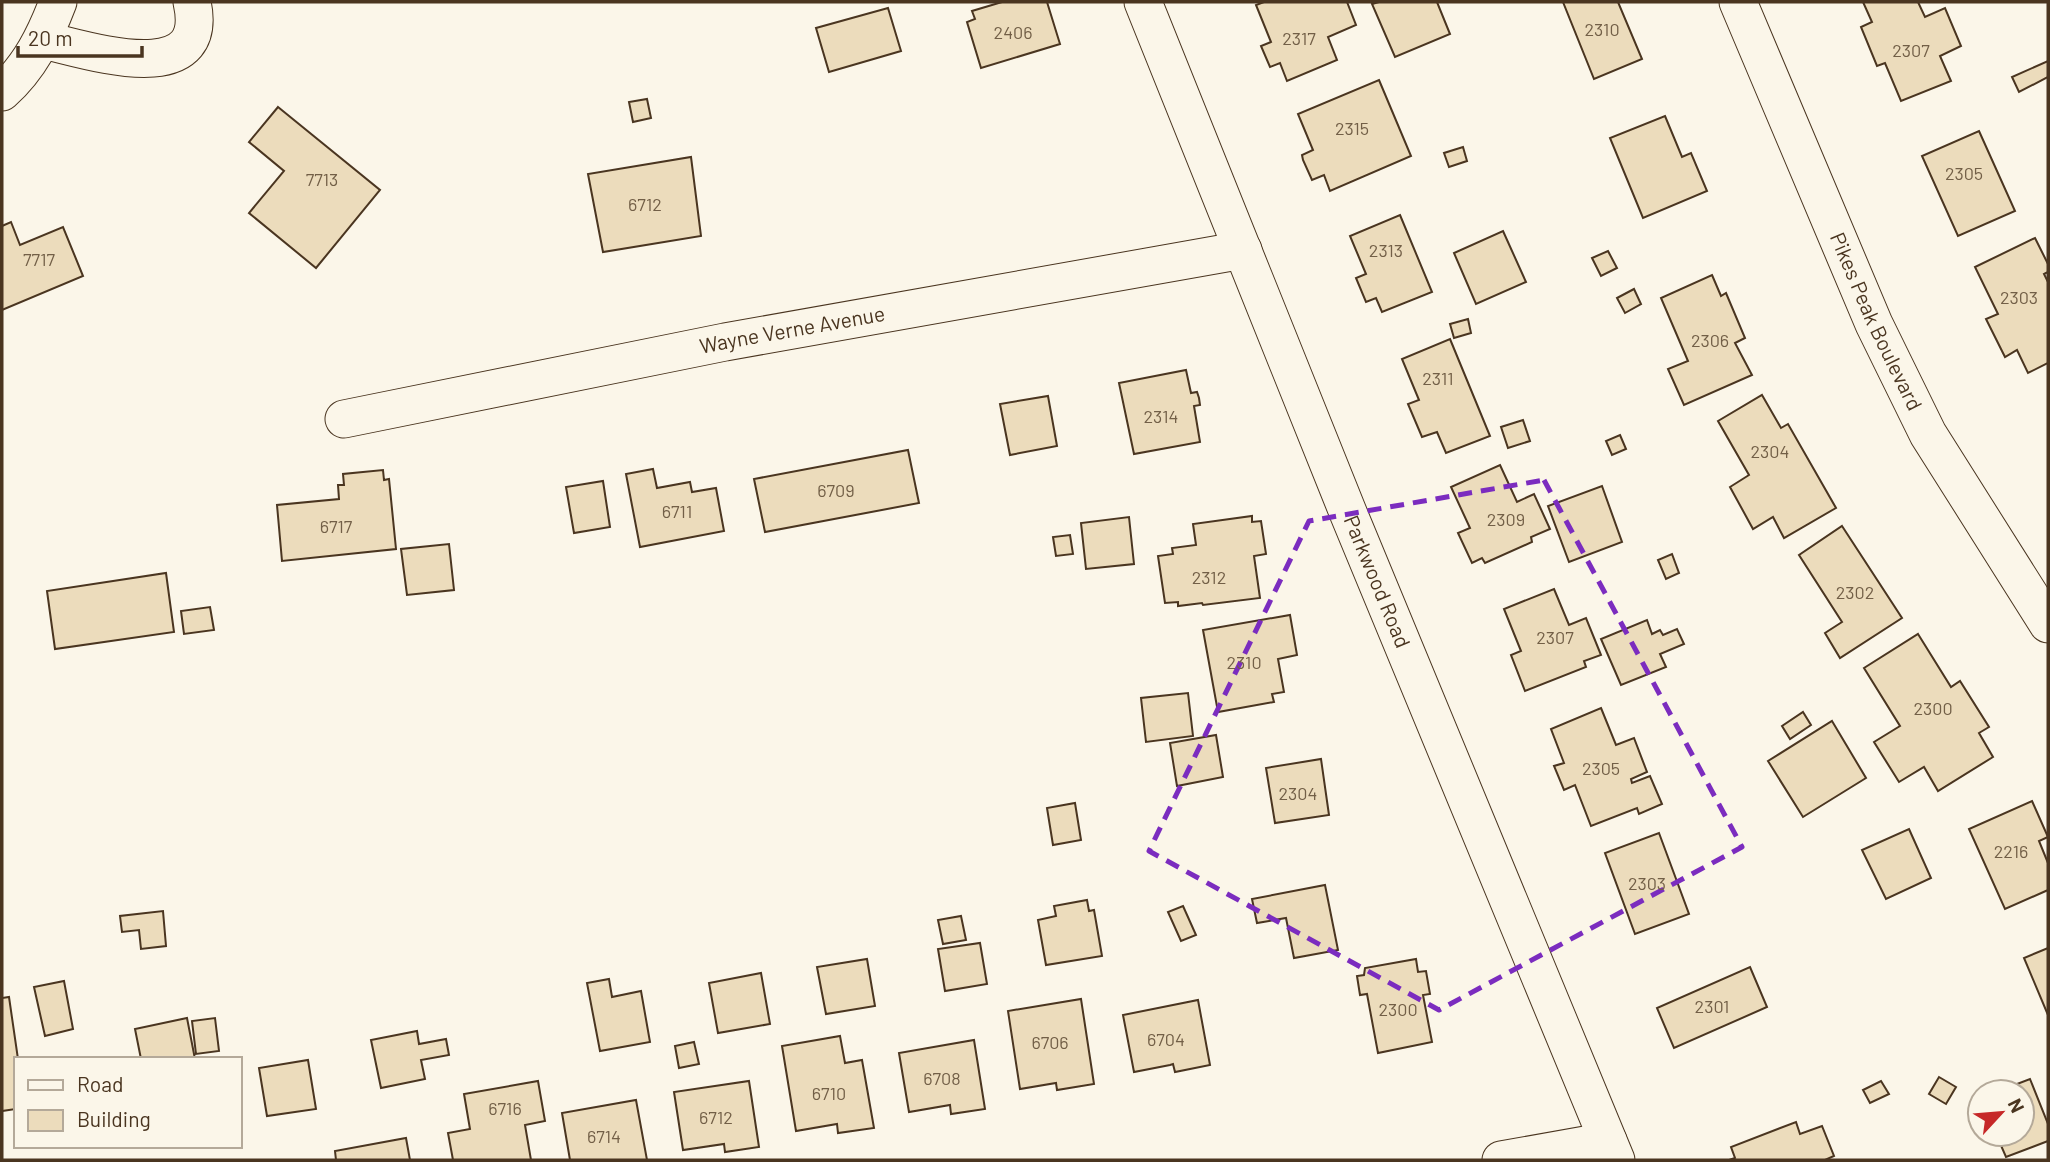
<svg xmlns="http://www.w3.org/2000/svg" width="2050" height="1162" viewBox="0 0 2050 1162" font-family="Barlow,sans-serif">
<style>
.building{fill:#ecdcbc;stroke:#4a3520;stroke-width:2}
.lines{fill:none;stroke-linecap:round;stroke-linejoin:round}
.minor-casing{stroke:#4a3520;stroke-width:39}
.minor{stroke:#fbf6e9;stroke-width:37}
.marked{fill:none;stroke:#7b2cbf;stroke-width:5;stroke-dasharray:14 9;stroke-linejoin:round}
.labels{text-anchor:middle;stroke-width:5;stroke-linejoin:round;paint-order:stroke}
.number-label{font-size:18px;fill:#725f47}
.street-label{font-size:21px;fill:#4a3520;stroke:#fbf6e9}
</style>
<rect width="100%" height="100%" fill="#fbf6e9"/>
<g class="building">
<path d="M1002,2h45l13,42 -79,24 -14,-46 8,-3 -3,-8z"/>
<path d="M1264,2h83l9,23 -28,12 9,23 -50,21 -7,-18 -10,4 -9,-21 10,-4 -15,-37z"/>
<path d="M1379,2h58l13,32 -55,23 -23,-53z"/>
<path d="M1563,2h55l24,57 -48,20z"/>
<path d="M1863,2h55l7,15 20,-9 16,38 -21,10 11,25 -50,20 -16,-38 -8,3 -16,-39 11,-5z"/>
<path d="M888,8l13,43 -72,21 -13,-44z"/>
<path d="M2048,61v16l-29,15 -7,-15z"/>
<path d="M1379,80l32,76 -81,35 -6,-16 -12,5 -9,-20 -1,-5 11,-5 -15,-36z"/>
<path d="M647,99l4,19 -18,4 -4,-20z"/>
<path d="M278,107l102,83 -64,78 -67,-55 35,-42 -35,-29z"/>
<path d="M1665,116l17,41 9,-4 16,38 -64,27 -33,-80z"/>
<path d="M1979,131l36,80 -57,25 -36,-80z"/>
<path d="M1463,147l4,14 -18,6 -5,-14z"/>
<path d="M691,157l10,79 -98,16 -15,-78z"/>
<path d="M1400,215l32,77 -50,20 -6,-14 -10,4 -10,-24 10,-4 -16,-38z"/>
<path d="M11,222l9,23 43,-18 20,49 -81,34v-84z"/>
<path d="M1503,231l23,51 -50,22 -22,-51z"/>
<path d="M2035,238l13,26v8l-4,2 4,8v81l-20,10 -11,-23 -12,7 -19,-38 12,-5 -23,-47z"/>
<path d="M1608,251l9,17 -16,8 -9,-18z"/>
<path d="M1712,275l9,21 5,-3 19,45 -10,5 17,32 -68,30 -16,-36 20,-8 -27,-63z"/>
<path d="M1634,289l7,15 -16,9 -8,-15z"/>
<path d="M1468,319l3,14 -17,5 -4,-14z"/>
<path d="M1450,339l40,97 -44,17 -9,-21 -15,5 -14,-33 11,-4 -17,-41z"/>
<path d="M1186,370l5,23 6,-1 2,6 1,7 -6,1 6,36 -66,12 -15,-71z"/>
<path d="M1762,395l19,33 7,-4 48,84 -52,30 -11,-21 -20,12 -23,-42 19,-12 -31,-54z"/>
<path d="M1048,396l9,50 -47,9 -10,-51z"/>
<path d="M1523,420l7,21 -22,7 -7,-21z"/>
<path d="M1620,435l6,14 -14,6 -6,-14z"/>
<path d="M908,450l11,53 -154,29 -11,-53z"/>
<path d="M1500,465l17,37 17,-8 16,35 -19,8 1,5 -47,21 -3,-5 -10,5 -14,-30 12,-5 -19,-41z"/>
<path d="M653,469l4,19 33,-6 2,10 24,-4 8,43 -84,16 -14,-73z"/>
<path d="M383,470l1,10 5,-1 7,70 -114,12 -5,-56 62,-6 -1,-14h6l-1,-11z"/>
<path d="M603,481l7,46 -36,6 -8,-46z"/>
<path d="M1602,486l20,56 -53,20 -21,-56z"/>
<path d="M1252,516v6l9,-1 5,33 -12,2 6,42 -57,7 -1,-2 -24,3v-4l-13,1 -7,-47 15,-2 -1,-6 24,-3 -3,-21z"/>
<path d="M1129,517l5,47 -48,5 -5,-46z"/>
<path d="M1842,526l60,92 -62,40 -15,-25 17,-11 -43,-67z"/>
<path d="M1070,535l3,19 -17,2 -3,-19z"/>
<path d="M449,544l5,46 -47,5 -6,-46z"/>
<path d="M1672,554l7,19 -13,6 -8,-19z"/>
<path d="M166,573l8,59 -119,17 -8,-58z"/>
<path d="M1554,589l15,36 17,-7 15,37 -17,6 2,6 -61,24 -14,-36 10,-4 -17,-42z"/>
<path d="M210,607l4,23 -30,4 -3,-23z"/>
<path d="M1290,615l7,40 -19,4 6,33 -12,2 2,8 -56,10 -15,-82z"/>
<path d="M1647,620l5,14 8,-4 3,5 14,-6 7,15 -24,10 6,13 -45,18 -20,-46z"/>
<path d="M1918,634l33,53 9,-6 29,46 -10,6 14,24 -55,34 -14,-24 -25,15 -25,-40 26,-16 -36,-58z"/>
<path d="M1188,693l5,43 -47,6 -5,-44z"/>
<path d="M1601,708l15,37 18,-7 13,34 -16,7 1,4 18,-7 12,28 -23,10 -2,-6 -46,18 -16,-41 -11,5 -10,-24 10,-3 -13,-34z"/>
<path d="M1803,712l8,13 -21,14 -8,-13z"/>
<path d="M1832,721l34,57 -63,39 -35,-56z"/>
<path d="M1216,735l7,42 -46,9 -7,-43z"/>
<path d="M1321,759l8,56 -54,8 -9,-55z"/>
<path d="M2032,801l16,36 -9,4 9,22v27l-43,19 -36,-80z"/>
<path d="M1075,803l6,37 -28,5 -6,-37z"/>
<path d="M1909,829l22,49 -45,21 -24,-49z"/>
<path d="M1659,833l30,81 -54,20 -30,-81z"/>
<path d="M1325,885l13,65 -44,8 -8,-40 -29,5 -5,-24z"/>
<path d="M1087,900l2,11 5,-1 8,46 -56,9 -8,-45 18,-4 -2,-10z"/>
<path d="M1183,906l13,29 -15,6 -13,-29z"/>
<path d="M163,911l3,35 -25,3 -2,-19 -17,2 -2,-16z"/>
<path d="M961,916l5,24 -23,4 -5,-24z"/>
<path d="M980,943l7,41 -42,7 -7,-42z"/>
<path d="M2048,948v67l-24,-57z"/>
<path d="M867,959l8,47 -49,8 -9,-47z"/>
<path d="M1416,959l2,13 8,-1 4,23 -7,1 9,47 -54,11 -11,-59 -7,1 -3,-19 7,-1 1,-7z"/>
<path d="M1750,967l17,40 -93,41 -17,-40z"/>
<path d="M761,973l9,51 -52,9 -9,-50z"/>
<path d="M609,979l3,18 29,-6 9,51 -50,9 -13,-68z"/>
<path d="M64,981l9,48 -28,7 -11,-49z"/>
<path d="M9,997l9,62 -2,50 -14,2v-113z"/>
<path d="M1081,999l13,85 -37,6 -1,-7 -36,6 -12,-78z"/>
<path d="M1198,1000l12,65 -35,7 -2,-8 -3,1 -36,7 -11,-57z"/>
<path d="M187,1018l8,41h-54l-6,-30z"/>
<path d="M215,1018l4,33 -23,3 -4,-33z"/>
<path d="M417,1031l2,13 27,-5 3,16 -28,5 4,19 -44,9 -10,-48z"/>
<path d="M840,1036l5,27 17,-3 12,68 -36,5 -1,-9 -41,7 -14,-85z"/>
<path d="M974,1040l11,69 -34,5 -1,-9 -41,7 -10,-59z"/>
<path d="M694,1042l5,22 -20,4 -4,-22z"/>
<path d="M308,1060l8,49 -49,7 -8,-48z"/>
<path d="M1939,1077l17,10 -10,17 -17,-10z"/>
<path d="M2030,1079l18,45v17l-42,16 -10,-23h26v-42h-26z"/>
<path d="M538,1081l7,40 -20,4 6,35h-78l-5,-27 22,-4 -6,-35z"/>
<path d="M749,1081l10,66 -34,5 -1,-8 -41,6 -9,-58z"/>
<path d="M1881,1081l8,13 -19,9 -7,-13z"/>
<path d="M636,1100l11,60h-77l-8,-47z"/>
<path d="M1796,1122l4,12 22,-8 12,30 -9,4h-96l6,-2 -4,-11z"/>
<path d="M406,1138l4,22h-74l-1,-9z"/>
</g>
<g class="lines">
<defs>
<g id="minor">
<path id="s1" d="M1143,2l204,508 269,650"/>
<path id="s2" d="M1738,2l136,322 54,110 120,190"/>
<path d="M43,40c45,10 169,52 149,-38"/>
<path d="M2,92c28,-25 43,-56 56,-90"/>
<path id="s3" d="M344,419l381,-77 518,-92"/>
<path d="M1501,1160l107,-19"/>
</g>
</defs>
<use href="#minor" class="minor-casing"/>
<use href="#minor" class="minor"/>
</g>
<path class="marked" d="M1544,480l198,367 -303,163 -290,-159 160,-330z"/>
<g class="labels">
<g class="number-label">
<text x="1602" y="36">2310</text>
<text x="1013" y="39">2406</text>
<text x="1299" y="45">2317</text>
<text x="1911" y="57">2307</text>
<text x="1352" y="135">2315</text>
<text x="1964" y="180">2305</text>
<text x="322" y="186">7713</text>
<text x="645" y="211">6712</text>
<text x="1386" y="257">2313</text>
<text x="39" y="266">7717</text>
<text x="2019" y="304">2303</text>
<text x="1710" y="347">2306</text>
<text x="1438" y="385">2311</text>
<text x="1161" y="423">2314</text>
<text x="1770" y="458">2304</text>
<text x="836" y="497">6709</text>
<text x="677" y="518">6711</text>
<text x="1506" y="526">2309</text>
<text x="336" y="533">6717</text>
<text x="1209" y="584">2312</text>
<text x="1855" y="599">2302</text>
<text x="1555" y="644">2307</text>
<text x="1244" y="669">2310</text>
<text x="1933" y="715">2300</text>
<text x="1601" y="775">2305</text>
<text x="1298" y="800">2304</text>
<text x="2011" y="858">2216</text>
<text x="1647" y="890">2303</text>
<text x="1712" y="1013">2301</text>
<text x="1398" y="1016">2300</text>
<text x="1166" y="1046">6704</text>
<text x="1050" y="1049">6706</text>
<text x="942" y="1085">6708</text>
<text x="829" y="1100">6710</text>
<text x="505" y="1115">6716</text>
<text x="716" y="1124">6712</text>
<text x="604" y="1143">6714</text>
</g>
<g class="street-label">
<text dy="7" stroke="none"><textPath href="#s2" startOffset="348">Pikes Peak Boulevard</textPath></text>
<text dy="7" stroke="none"><textPath href="#s3" startOffset="457">Wayne Verne Avenue</textPath></text>
<text dy="7" stroke="none"><textPath href="#s1" startOffset="625">Parkwood Road</textPath></text>
</g>
</g>
<rect width="2050" height="1162" fill="none" stroke="#4a3520" stroke-width="7"/>
<rect x="14" y="1057" width="228" height="91" fill="#fbf6e9" stroke="#b4a999" stroke-width="2"/>
<rect x="28" y="1080" width="35" height="10" fill="#fbf6e9" stroke="#b4a999" stroke-width="2"/>
<text x="77" y="1092" font-size="21" fill="#4a3520">Road</text>
<rect x="28" y="1110" width="35" height="21" fill="#ecdcbc" stroke="#b4a999" stroke-width="2"/>
<text x="77" y="1127" font-size="21" fill="#4a3520">Building</text>
<g transform="translate(2001 1113) rotate(64)"><circle r="33" fill="#fbf6e9" stroke="#b4a999" stroke-width="2"/>
<path d="M0-5L12 26L0 18L-12 26Z" fill="#c62828"/>
<text y="-10" font-size="19" font-weight="bold" text-anchor="middle" fill="#4a3520">N</text>
</g>
<path d="M18 46v10h124v-10" fill="none" stroke="#4a3520" stroke-width="3.5"/>
<text x="28" y="46" font-size="21" fill="#4a3520" stroke="#fbf6e9" stroke-width="5" paint-order="stroke">20 m</text>
</svg>
